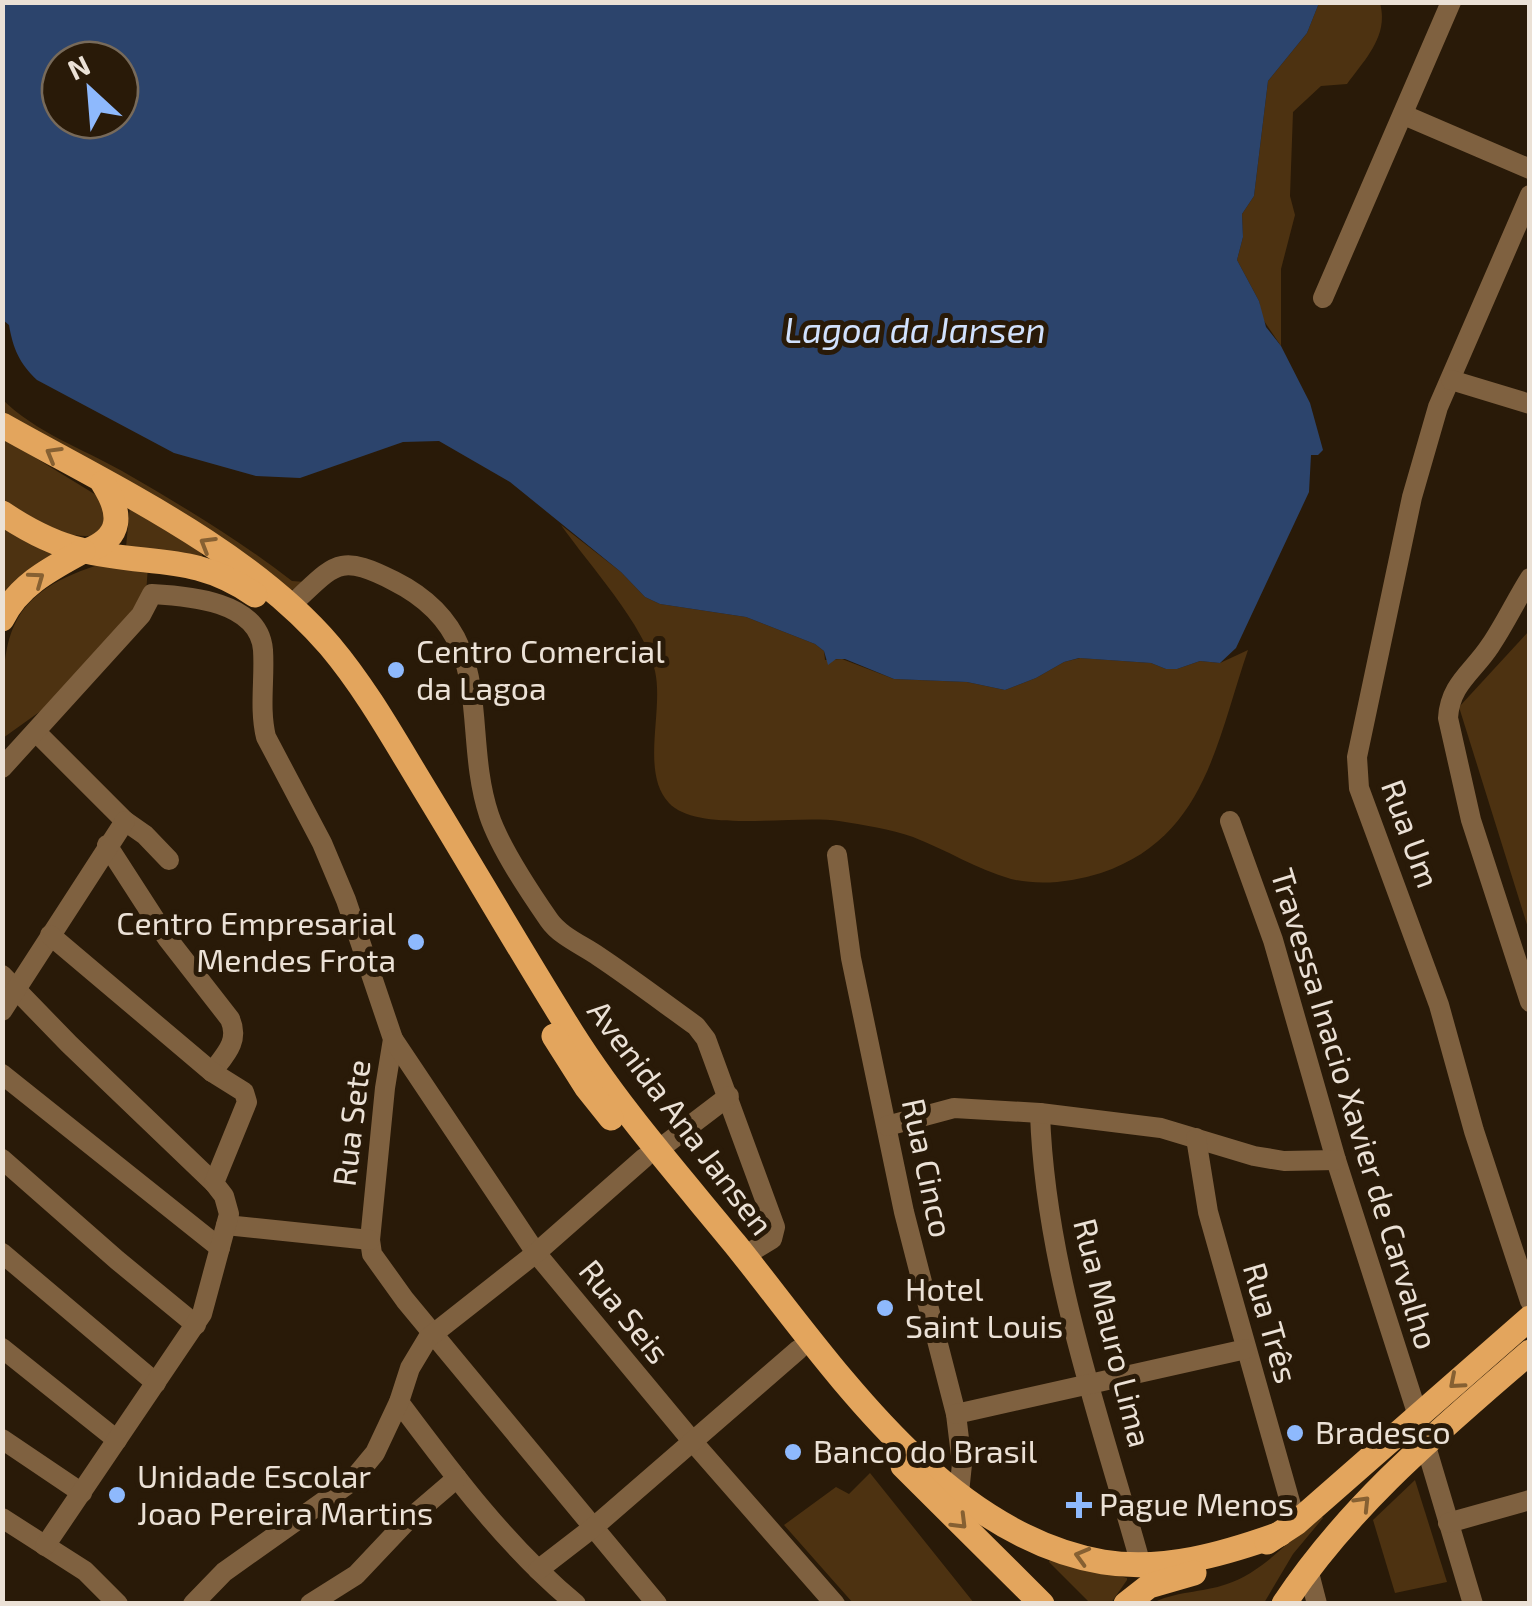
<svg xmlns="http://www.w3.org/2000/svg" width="1532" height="1606" viewBox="0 0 1532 1606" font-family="'Exo 2',sans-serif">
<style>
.green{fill:#4d3211}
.water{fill:#2c446c;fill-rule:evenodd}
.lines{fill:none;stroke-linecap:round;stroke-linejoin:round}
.minor{stroke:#7f6140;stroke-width:20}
.major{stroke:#e3a55d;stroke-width:25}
.oneway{stroke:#866032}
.poi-dot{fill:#8eb9fd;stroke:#291a08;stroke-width:4}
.labels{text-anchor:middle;stroke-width:10;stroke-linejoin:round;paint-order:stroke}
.poi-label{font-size:32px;fill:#ebe1d6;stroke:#291a08;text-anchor:start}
.street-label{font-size:32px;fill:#ebe1d6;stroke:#291a08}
.water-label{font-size:35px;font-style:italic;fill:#d1e2fe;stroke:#291a08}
</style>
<rect width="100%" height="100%" fill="#291a08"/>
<g class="green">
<path d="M1319,3h61c9,33 -15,56 -33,81l-26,2 -28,26 -3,84 5,19 -14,54v77l-19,-28 -3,-17 -22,-41 6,-23 -1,-23 12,-18 14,-115 39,-48z"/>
<path d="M2,399c33,33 81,50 120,72 59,34 117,69 170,110l13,1 -15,9 -287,-176z"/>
<path d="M3,438l98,60 7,15 -11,22c-33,6 -66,-16 -94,-32z"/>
<path d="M130,506l69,39 4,13 -77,-11z"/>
<path d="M3,523l62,30 -62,49z"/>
<path d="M561,525l60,47 24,25 15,7 86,13 69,27 9,7 1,9 17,-1 52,20 73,3 38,8 31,-12 28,-16 16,-4 71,5 15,6h11l23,-8 20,2 28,-13c-32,93 -43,188 -147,223 -29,9 -61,13 -90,6 -35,-10 -64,-29 -98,-42 -22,-8 -50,-12 -74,-16 -43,-7 -141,13 -170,-18 -29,-31 -5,-92 -14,-132 -10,-46 -66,-106 -94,-146z"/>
<path d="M98,565l50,1 -2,28 -83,101 -60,43c-1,-95 -3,-142 95,-173z"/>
<path d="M1529,631v300l-70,-224z"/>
<path d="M870,1473l104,130h-121l-69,-78 52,-38 13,7z"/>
<path d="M1415,1480l32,102 -52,11 -22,-73z"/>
<path d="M1319,1513l4,5 -30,36 -29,49 -113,1c23,-13 51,-11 76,-20 36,-12 64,-45 92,-71z"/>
<path d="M1051,1558l76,20v2l-16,23h-21l-41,-41z"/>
</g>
<path class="water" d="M3,2l1316,1 -12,30 -39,48 -14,115 -12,18 1,23 -6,23 22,41 7,26 15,19 29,57 13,47 -5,5h-7l-2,37 -73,156 -16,15 -20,-2 -23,8h-11l-15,-6 -72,-5 -15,4 -28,16 -31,12 -38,-8 -73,-3 -49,-20h-9l-8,6 -4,-14 -9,-7 -69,-27 -86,-13 -15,-7 -24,-25 -111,-90 -71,-41 -36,1 -103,36 -44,-2 -82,-23 -137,-73c-17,-16 -24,-31 -28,-55l-6,-5zM60,60h60v60h-60z"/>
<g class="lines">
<g class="minor">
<path d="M1404,115l126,54"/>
<path d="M1530,195l-92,212 -26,90 -55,260 2,31 80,217 35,126 56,170"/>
<path d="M1323,298l128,-296"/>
<path d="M1451,380l79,24"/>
<path d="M1530,578c-14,22 -25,46 -40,68 -17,26 -40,38 -42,72l23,102 59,182"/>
<path d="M291,605c44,-40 46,-53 103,-24 106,53 66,147 95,234 11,33 40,76 60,105 11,16 33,25 49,36 33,22 66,47 98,70l10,13 69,188 -3,12 -28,17"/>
<path d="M36,732l89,89 20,14 24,25"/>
<path d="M2,768l139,-153 11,-21c36,2 107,7 111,56 2,29 -4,58 3,87l56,106 24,57 47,139 -8,49 -15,152 2,14 33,46 252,304"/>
<path d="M1230,821l43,119 63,220 82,256"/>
<path d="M107,845l60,93 63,81c10,22 -5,36 -18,53"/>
<path d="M837,855l14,103 53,254 52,202 6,50 -3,29"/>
<path d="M2,975l67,69 145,139"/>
<path d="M2,1011l123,-190"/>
<path d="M393,1039l143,214 157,189 142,162"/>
<path d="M2,1074l218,174"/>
<path d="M1040,1113c5,154 60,305 101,452"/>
<path d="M887,1126l67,-18 86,5 121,15 93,28 30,5 52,-1"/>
<path d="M1196,1138l12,74 88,311"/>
<path d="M658,1150l71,-54"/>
<path d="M2,1159l115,101 79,65"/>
<path d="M226,1225l144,15"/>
<path d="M2,1253l154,130"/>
<path d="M2,1348l115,92"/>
<path d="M399,1402c53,71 108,145 177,202"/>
<path d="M956,1414l290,-65"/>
<path d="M2,1439l80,54"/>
<path d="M1425,1443l48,161"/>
<path d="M2,1518l83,53 33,33"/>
<path d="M1448,1523l82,-23"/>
<path d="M45,1546l157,-232 27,-100 -5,-18 -10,-13 33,-81 -3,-10 -32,-20 -162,-137"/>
<path d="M1308,1569l9,35"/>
<path d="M538,1570l57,-44 203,-176"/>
<path d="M193,1604l31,-32 127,-90 24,-29 24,-51 11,-34 18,-30 108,-85 108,-95"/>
<path d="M310,1604l46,-29 52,-55 49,-42"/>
</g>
<g class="major">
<path d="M2,425c110,62 246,125 328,221 37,44 65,95 95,144 47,77 92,155 140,232 48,79 111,150 170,222 95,118 206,290 368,318 60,10 121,-8 177,-28"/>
<path d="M2,513c24,16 52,31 79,37 67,17 112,2 174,45"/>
<path d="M87,551c36,-14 35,-38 16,-68"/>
<path d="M2,619c16,-34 50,-51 81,-68"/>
<path d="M554,1036l33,52 24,30"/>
<path d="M903,1466l139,138"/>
<path d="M1267,1542l29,-19 234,-205"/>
<path d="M1126,1604l23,-18 45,-13"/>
<path d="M1284,1604c66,-100 156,-174 246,-252"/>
</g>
</g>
<defs><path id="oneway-chevron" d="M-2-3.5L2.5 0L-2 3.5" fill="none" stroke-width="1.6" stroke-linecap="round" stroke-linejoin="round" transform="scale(2.5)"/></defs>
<g class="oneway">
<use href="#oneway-chevron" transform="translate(53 454) rotate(-150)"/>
<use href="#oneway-chevron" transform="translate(207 544) rotate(-149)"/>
<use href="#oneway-chevron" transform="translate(37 579) rotate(-36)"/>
<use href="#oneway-chevron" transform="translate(1456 1382) rotate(139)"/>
<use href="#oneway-chevron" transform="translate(1363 1503) rotate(-46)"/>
<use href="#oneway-chevron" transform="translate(960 1522) rotate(45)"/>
<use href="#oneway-chevron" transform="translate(1082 1556) rotate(-164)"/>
</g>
<g class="poi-dot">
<circle cx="396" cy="670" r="10"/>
<circle cx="416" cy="942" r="10"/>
<circle cx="885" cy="1308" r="10"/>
<circle cx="1295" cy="1433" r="10"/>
<circle cx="793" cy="1452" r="10"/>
<circle cx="117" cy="1495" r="10"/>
<path d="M1074 1490h10v10h10v10h-10v10h-10v-10h-10v-10h10z"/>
</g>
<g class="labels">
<g class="poi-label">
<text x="416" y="663">Centro Comercial<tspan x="416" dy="37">da Lagoa</tspan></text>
<text x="396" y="935" text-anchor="end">Centro Empresarial<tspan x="396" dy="37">Mendes Frota</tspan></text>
<text x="905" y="1301">Hotel<tspan x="905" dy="37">Saint Louis</tspan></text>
<text x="1315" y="1444">Bradesco</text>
<text x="813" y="1463">Banco do Brasil</text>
<text x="137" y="1488">Unidade Escolar<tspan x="137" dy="37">Joao Pereira Martins</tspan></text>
<text x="1099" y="1516">Pague Menos</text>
</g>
<g class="street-label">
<text transform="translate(1410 834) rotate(70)" y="11">Rua Um</text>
<text transform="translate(1354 1109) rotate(73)" y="11">Travessa Inacio Xavier de Carvalho</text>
<text transform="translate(680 1118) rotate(53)" y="11">Avenida Ana Jansen</text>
<text transform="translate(352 1123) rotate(-83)" y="11">Rua Sete</text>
<text transform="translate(927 1168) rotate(78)" y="11">Rua Cinco</text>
<text transform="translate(624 1312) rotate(51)" y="11">Rua Seis</text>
<text transform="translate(1270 1323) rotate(74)" y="11">Rua Três</text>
<text transform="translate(1112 1333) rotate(76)" y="11">Rua Mauro Lima</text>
</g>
<g class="water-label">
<text x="915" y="343">Lagoa da Jansen</text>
</g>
</g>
<rect width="1532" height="1606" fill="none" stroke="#ebe1d6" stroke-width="10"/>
<g transform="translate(90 90) rotate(334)"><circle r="48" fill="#291a08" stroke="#776a5a" stroke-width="2.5"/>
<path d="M0-8L18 38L0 25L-18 38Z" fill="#8eb9fd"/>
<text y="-15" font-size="28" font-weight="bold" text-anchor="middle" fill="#ebe1d6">N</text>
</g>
</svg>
